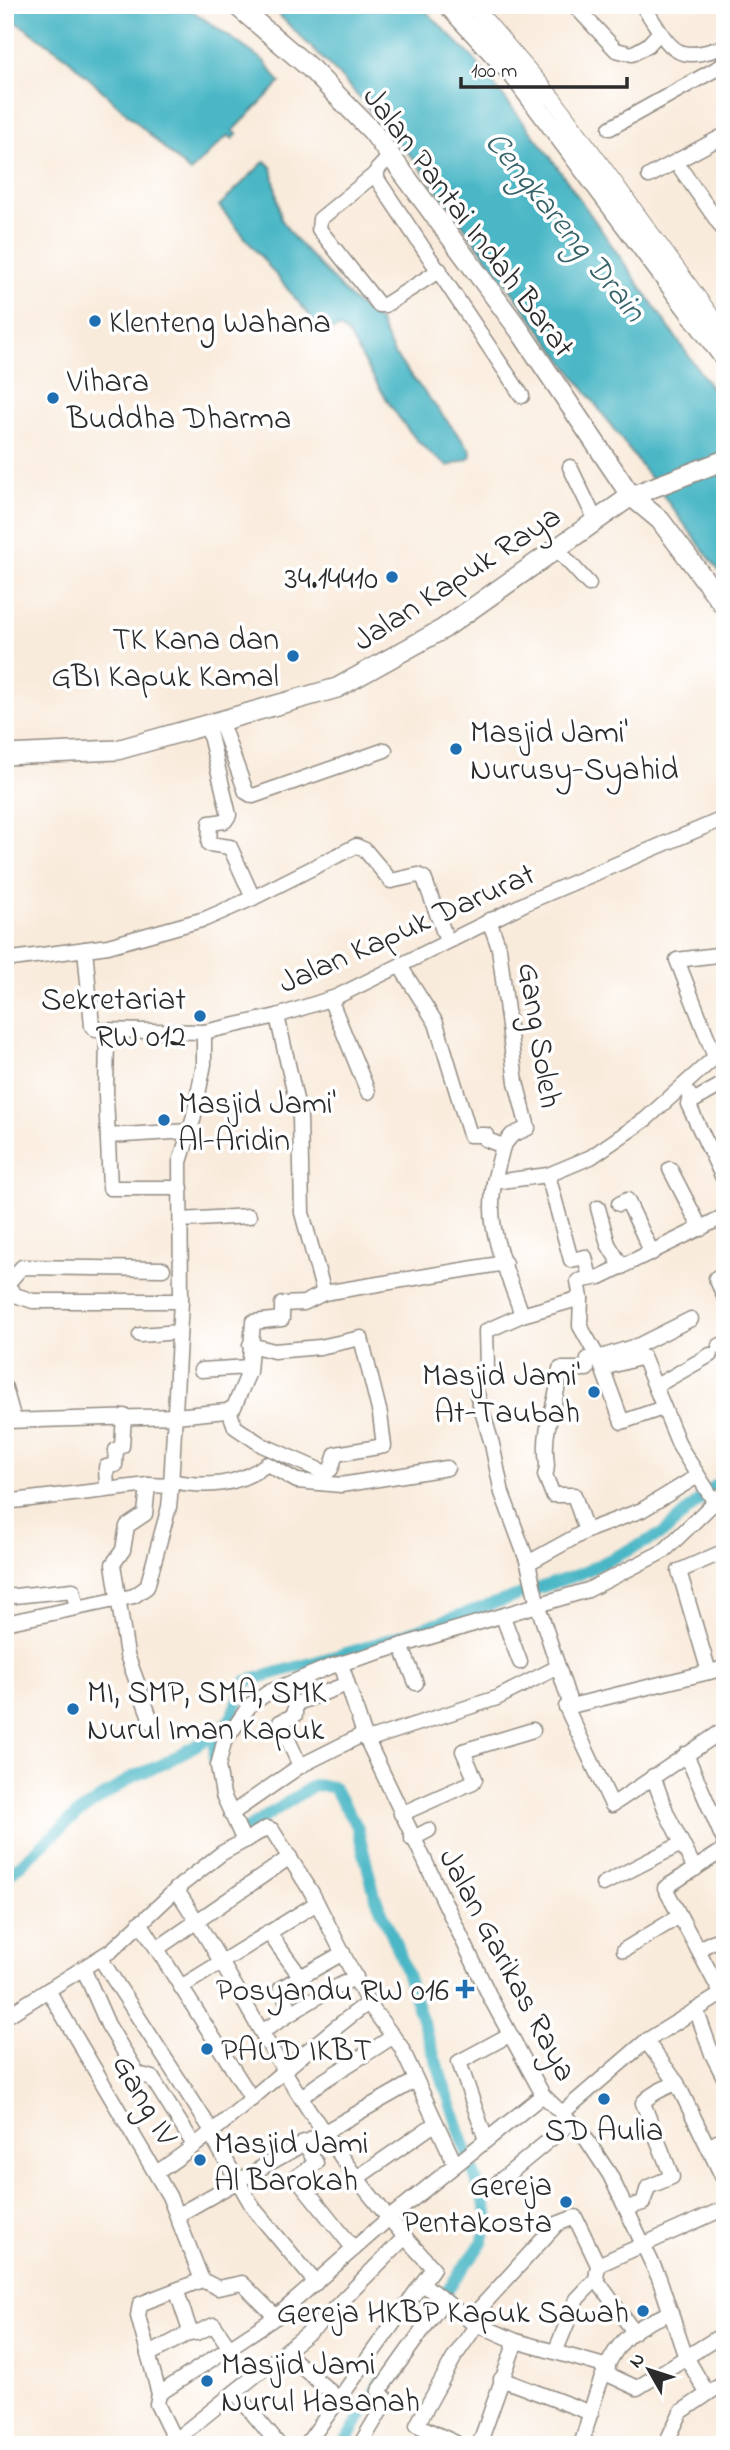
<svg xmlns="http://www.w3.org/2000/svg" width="730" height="2450" viewBox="0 0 730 2450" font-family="'Indie Flower',sans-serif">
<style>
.water{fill:#4bb7c6;stroke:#3b7178;stroke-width:2}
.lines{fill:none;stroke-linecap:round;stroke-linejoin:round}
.canal{stroke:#4bb7c6;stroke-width:12}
.minor-casing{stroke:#928b83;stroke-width:17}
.tertiary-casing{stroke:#928b83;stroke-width:18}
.secondary-casing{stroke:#928b83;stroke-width:22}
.minor{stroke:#fff;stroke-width:14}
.tertiary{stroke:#fff;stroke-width:16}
.secondary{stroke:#fff;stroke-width:19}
.poi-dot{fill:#1f6fb2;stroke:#fff;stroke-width:2.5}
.labels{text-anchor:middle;stroke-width:7;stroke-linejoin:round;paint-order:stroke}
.street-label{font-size:32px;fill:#2b2b2b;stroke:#fff}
.poi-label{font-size:32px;fill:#2b2b2b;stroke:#fff;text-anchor:start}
.water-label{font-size:33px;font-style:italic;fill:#386369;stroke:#fff}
</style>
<rect width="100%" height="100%" fill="#fff"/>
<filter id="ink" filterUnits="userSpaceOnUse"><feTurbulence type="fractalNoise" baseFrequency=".0143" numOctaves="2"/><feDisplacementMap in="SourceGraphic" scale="14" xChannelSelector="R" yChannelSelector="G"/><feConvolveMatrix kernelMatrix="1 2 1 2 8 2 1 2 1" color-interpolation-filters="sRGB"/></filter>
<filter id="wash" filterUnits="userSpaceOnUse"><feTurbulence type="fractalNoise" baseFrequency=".00686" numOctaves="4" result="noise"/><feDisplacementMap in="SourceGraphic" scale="28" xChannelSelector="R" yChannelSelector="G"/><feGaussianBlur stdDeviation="1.57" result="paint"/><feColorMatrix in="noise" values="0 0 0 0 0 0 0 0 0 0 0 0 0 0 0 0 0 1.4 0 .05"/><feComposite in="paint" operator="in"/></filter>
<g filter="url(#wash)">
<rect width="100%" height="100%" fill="#f9ebdb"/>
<g class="water">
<path d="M5,5h179l80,56 16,22 -47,48 4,3 -4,5 -5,-4 -38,37 -126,-117 -59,-41z"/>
<path d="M269,5h151l53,53 76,97 176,253v171l-309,-417 -77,-87z"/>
<path d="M265,161l7,7 9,51 12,18 60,64 26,21 15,32 77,97 -1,7 -21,8c-44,-23 -75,-90 -101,-132l-8,-6 -17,4 -104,-126z"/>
</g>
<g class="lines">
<g class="canal">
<path d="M214,1761l2,-27"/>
<path d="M235,1832l1,4 78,-51 19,2 24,39 18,70 24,55 90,267 -7,25 -47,63"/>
<path d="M5,1878l72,-64 55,-37 31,-13 53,-30 15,-16 16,-37 117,-33 216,-74 82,-40 63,-57"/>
<path d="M343,2445l34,-54 2,-8"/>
</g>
</g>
</g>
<g filter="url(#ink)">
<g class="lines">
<defs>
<g id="minor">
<path d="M574,5l42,45 16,4 16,-9 10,-11"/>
<path d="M642,5c28,38 28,63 83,41"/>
<path d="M610,128l115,-64"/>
<path d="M391,155l-14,15v9l145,217"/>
<path d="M676,162l49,70"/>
<path d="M375,174l-55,45 -1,10 60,76h6l55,-35"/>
<path d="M649,176l76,-41"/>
<path d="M570,467l25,52"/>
<path d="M556,548l33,36"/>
<path d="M221,723l25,69 7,4 132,-46"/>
<path d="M253,898l103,-52 9,4 26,31 27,-6 6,3 23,63"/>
<path d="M489,920l10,28 17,134 12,46 -16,7 -9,11"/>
<path d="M85,949l7,77 4,4 108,2 73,-16 59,-19 194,-96 195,-83"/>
<path d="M5,960l103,-14 97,-27 48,-21 -23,-51 -21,-3 1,-21 15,-2 4,-6 -21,-88"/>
<path d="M400,966l36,57 34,112h16l-1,4 18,7c-5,20 -11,38 -11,59 -1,36 19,76 30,110"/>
<path d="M330,999l38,93"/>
<path d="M277,1016l23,101 2,96 22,80"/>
<path d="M107,1032l-1,63 4,93h71"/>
<path d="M689,1094l4,7 32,-18"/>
<path d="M693,1101l-5,3 37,78"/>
<path d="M108,1136l81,-5"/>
<path d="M670,1169l31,60"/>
<path d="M548,1175l23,85 14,-3 5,21"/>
<path d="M494,1182l54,-7 43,-18 55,-38 69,-62 -38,-97 48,-6"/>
<path d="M619,1204l8,-4 25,53"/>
<path d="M598,1208l10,36 14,23"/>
<path d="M181,1220l68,-4"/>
<path d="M725,1274l-9,4 9,20"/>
<path d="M5,1282l10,13 18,6h148"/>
<path d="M8,1283l14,-16 141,2"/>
<path d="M581,1298l-1,28 17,30 -9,3 -1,10h-27c-1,29 -16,54 -14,84 0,9 3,13 -1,22l8,20h21l12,36 -58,32 10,43 33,100 138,-34"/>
<path d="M140,1335l39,-3"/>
<path d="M719,1346l6,-3"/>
<path d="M598,1358l41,-13 52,-26"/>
<path d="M600,1362l22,60 41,-14"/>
<path d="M603,1368l40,-11 37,90 34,54"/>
<path d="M201,1370l48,-3"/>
<path d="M656,1386l54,-31"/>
<path d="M5,1388l9,32"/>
<path d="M229,1410l6,17 27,18 64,28 5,-4 5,-15 48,-8 -4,-32 -19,-76 -41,9 -46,4 -24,-6"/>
<path d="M5,1421l170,-5 52,-5 7,-4 15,-35 4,-50 29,-3v-15l22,-1 20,-10 181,-30"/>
<path d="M171,1481c35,7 67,5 96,-17l30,17 44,4 106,-17"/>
<path d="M148,1485l-3,29 -18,12 -4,24 -10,14 14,91 25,68"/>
<path d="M107,1489l-1,-22 9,-2 1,-15 6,-4 2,-30"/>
<path d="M5,1502l143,-17 23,1"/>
<path d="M586,1531l56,-21 54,-33"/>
<path d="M725,1551l-46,20 30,101 16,-4"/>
<path d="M528,1563l-26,-70 -10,-49 -19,-63 14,-13 -1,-37 36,-16 59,-17 -3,-17 22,-4 125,-61"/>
<path d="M5,1597l68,-7 4,18"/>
<path d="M503,1617l17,45"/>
<path d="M5,1623l129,-27 13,-9 22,-80 2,-21 10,-185 -1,-139 13,-42 11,-56v-32"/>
<path d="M402,1648l14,35"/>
<path d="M341,1664l23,70 127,265 52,96 40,39 27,41 49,103 26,77 22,38"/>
<path d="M566,1707l46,98 113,-76"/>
<path d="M367,1740l130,-42 61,-31"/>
<path d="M686,1754l39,89"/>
<path d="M300,1766l-20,-44 15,-7v-11l52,-20"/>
<path d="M653,1776l14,38 28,55"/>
<path d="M231,1814l69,-48 64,-32"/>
<path d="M401,1814l72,-32 2,-3 -12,-28 70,-21"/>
<path d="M412,1839l17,-9"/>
<path d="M244,1841l23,-13 5,2 40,63 56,110 33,44 54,117"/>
<path d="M603,1884l78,-40"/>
<path d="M176,1889c35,52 64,107 96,161 45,78 99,152 161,218l-127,177"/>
<path d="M140,1922l112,177"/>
<path d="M268,1932l32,44"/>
<path d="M158,1948l132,-91"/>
<path d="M698,1949l27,-13"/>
<path d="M624,1950l54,-33"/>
<path d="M100,1958l112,173"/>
<path d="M83,1968l25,57 30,49 14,4 42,67"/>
<path d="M181,1987l136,-84"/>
<path d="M48,1990l121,206 33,84"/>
<path d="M722,1995l-57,-107 60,-39"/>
<path d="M291,2012l-10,-24 62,-35"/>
<path d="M697,2012l15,42 13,25"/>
<path d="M5,2017l107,-67 69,-65 41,-32 22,-12 -21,-46 -5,-29 6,-24 26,-37 19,-13 60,-25 259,-77 76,-39 61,-59"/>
<path d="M263,2031l54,-34 39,-20"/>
<path d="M646,2041l31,42 48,99"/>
<path d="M303,2098c3,-10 74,-49 90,-62"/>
<path d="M561,2114l85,-73 79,-49"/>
<path d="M210,2133l44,76 62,74"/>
<path d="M486,2140l-27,-78 50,-27"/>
<path d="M304,2142l12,21 -20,14 58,72"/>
<path d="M710,2146l15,-8"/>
<path d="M156,2173c76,-50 138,-117 212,-170"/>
<path d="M357,2178l79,-55"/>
<path d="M495,2185l76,-63"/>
<path d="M627,2208l16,-5 5,-16 24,-10 -29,-74c7,-9 23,-16 34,-20"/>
<path d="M178,2215l238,-135"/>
<path d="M596,2279l38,53"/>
<path d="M423,2284l46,36 88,-96 18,-7 23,48 127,-57"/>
<path d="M177,2292l13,39 6,2 18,-8 16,23"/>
<path d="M470,2321l46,20 92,26"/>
<path d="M556,2350l21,-51 19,-20 2,-14"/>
<path d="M284,2352l55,47"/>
<path d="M148,2355l43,-23"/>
<path d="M605,2373l32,15 88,-55"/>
<path d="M501,2379l90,34"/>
<path d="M235,2392l44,53"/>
<path d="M159,2394l-21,-78 2,-12 62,-24 16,8 24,-5 34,34"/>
<path d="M175,2440l143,-115 86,-87"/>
<path d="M456,2443l-39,-18 38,-69 21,-30"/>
<path d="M177,2445l-20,-41 2,-10 117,-77 112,-98 155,-124"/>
<path d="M360,2445l27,-45 -8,-9 65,-91"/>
<path d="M479,2445l37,-104"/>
<path d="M581,2445c12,-37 21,-93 56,-116 10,-7 23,-11 34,-17"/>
<path d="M665,2445l16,-33 44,-30"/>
</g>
<path id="tertiary" d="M472,5l82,95 171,235"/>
<g id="secondary">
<path d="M236,5l75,64 61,62 148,200 111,165 29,24 65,87"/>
<path d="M448,5l67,72 210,282"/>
<path d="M5,755l112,-5 220,-62 106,-59 188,-133 94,-36"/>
</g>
</defs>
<use href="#minor" class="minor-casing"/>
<use href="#tertiary" class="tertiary-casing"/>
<use href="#secondary" class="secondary-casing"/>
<use href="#minor" class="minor"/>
<use href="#tertiary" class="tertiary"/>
<use href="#secondary" class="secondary"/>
</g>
</g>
<g class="poi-dot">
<circle cx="95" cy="321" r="7"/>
<circle cx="53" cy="398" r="7"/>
<circle cx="392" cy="577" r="7"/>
<circle cx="293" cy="656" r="7"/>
<circle cx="456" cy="749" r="7"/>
<circle cx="200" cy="1016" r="7"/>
<circle cx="164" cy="1120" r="7"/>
<circle cx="594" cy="1392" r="7"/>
<circle cx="73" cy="1709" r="7"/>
<path d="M461.5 1978.5h7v7h7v7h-7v7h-7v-7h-7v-7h7z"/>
<circle cx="207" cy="2049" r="7"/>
<circle cx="604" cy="2099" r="7"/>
<circle cx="200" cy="2160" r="7"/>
<circle cx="566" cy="2202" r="7"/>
<circle cx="643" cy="2311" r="7"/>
<circle cx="207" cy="2381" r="7"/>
</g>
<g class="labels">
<g class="street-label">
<text transform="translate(470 221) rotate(53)" y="11">Jalan Pantai Indah Barat</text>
<text transform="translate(456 577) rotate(-33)" y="11">Jalan Kapuk Raya</text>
<text transform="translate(406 927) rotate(-24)" y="11">Jalan Kapuk Darurat</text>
<text transform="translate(541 1035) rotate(81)" y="11">Gang Soleh</text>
<text transform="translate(509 1964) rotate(62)" y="11">Jalan Garikas Raya</text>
<text transform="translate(146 2099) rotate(60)" y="11">Gang IV</text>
</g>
<g class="poi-label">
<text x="109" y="332">Klenteng Wahana</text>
<text x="67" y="391">Vihara<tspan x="67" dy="37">Buddha Dharma</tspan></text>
<text x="378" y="588" text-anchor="end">34.14410</text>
<text x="279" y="649" text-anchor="end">TK Kana dan<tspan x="279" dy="37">GBI Kapuk Kamal</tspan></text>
<text x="470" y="742">Masjid Jami'<tspan x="470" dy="37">Nurusy-Syahid</tspan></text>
<text x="186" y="1009" text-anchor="end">Sekretariat<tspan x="186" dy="37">RW 012</tspan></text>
<text x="178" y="1113">Masjid Jami'<tspan x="178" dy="37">Al-Aridin</tspan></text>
<text x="580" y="1385" text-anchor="end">Masjid Jami'<tspan x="580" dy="37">At-Taubah</tspan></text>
<text x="87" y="1702">MI, SMP, SMA, SMK<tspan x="87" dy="37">Nurul Iman Kapuk</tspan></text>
<text x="449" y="2000" text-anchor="end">Posyandu RW 016</text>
<text x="221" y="2060">PAUD IKBT</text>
<text x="604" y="2140" text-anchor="middle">SD Aulia</text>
<text x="214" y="2153">Masjid Jami<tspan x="214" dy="37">Al Barokah</tspan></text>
<text x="552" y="2195" text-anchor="end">Gereja<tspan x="552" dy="37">Pentakosta</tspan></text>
<text x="629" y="2322" text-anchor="end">Gereja HKBP Kapuk Sawah</text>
<text x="221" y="2374">Masjid Jami<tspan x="221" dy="37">Nurul Hasanah</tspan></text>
</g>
<g class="water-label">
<text transform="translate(567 225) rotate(51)" y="12">Cengkareng Drain</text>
</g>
</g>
<rect width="730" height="2450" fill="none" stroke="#fff" stroke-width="28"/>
<g transform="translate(649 2370) rotate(309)" stroke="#ffffff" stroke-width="5" paint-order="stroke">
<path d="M0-5L12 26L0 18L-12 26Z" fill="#2b2b2b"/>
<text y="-10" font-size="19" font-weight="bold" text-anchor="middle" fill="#2b2b2b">N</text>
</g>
<path d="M461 77v10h166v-10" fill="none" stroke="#2b2b2b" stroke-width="3.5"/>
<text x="471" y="77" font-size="21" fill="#2b2b2b" stroke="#ffffff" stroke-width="5" paint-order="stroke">100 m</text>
</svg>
